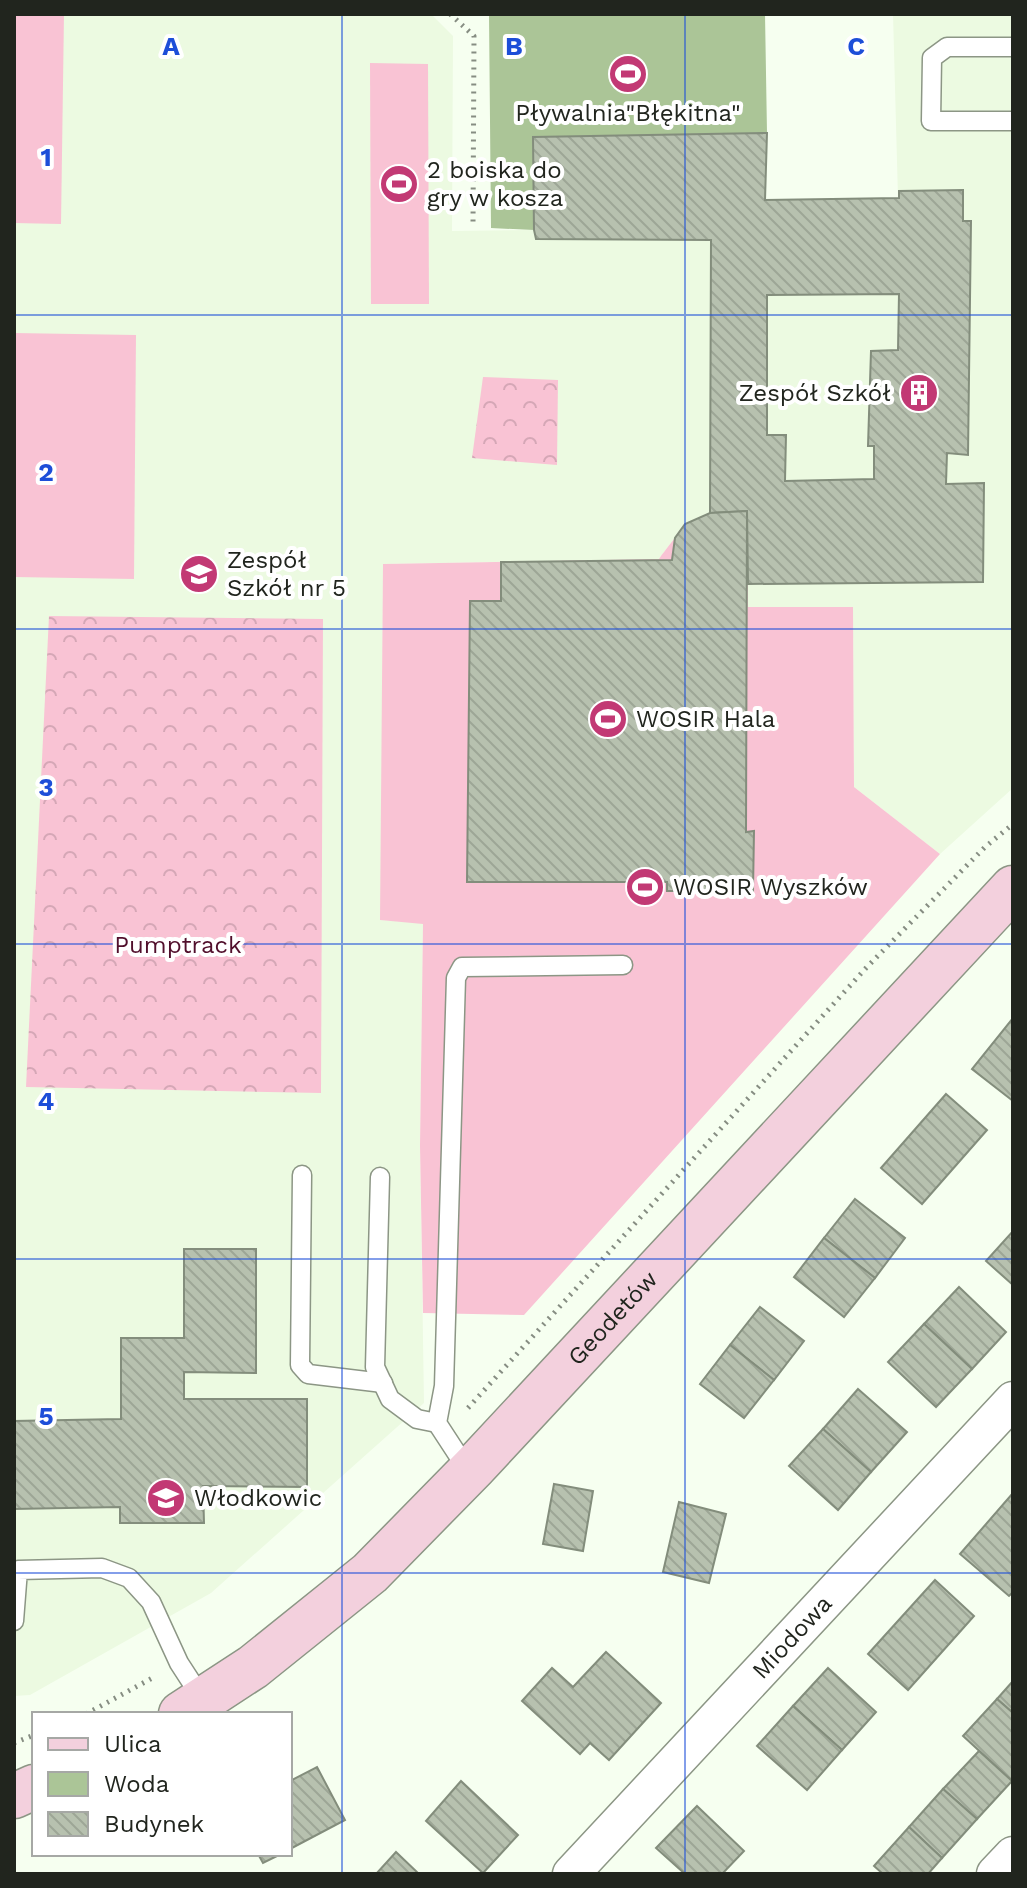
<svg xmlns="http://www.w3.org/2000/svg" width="1027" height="1888" viewBox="0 0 1027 1888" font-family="'Work Sans',sans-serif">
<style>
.built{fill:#ecfae1}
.forest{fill:url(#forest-crowns)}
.pitch{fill:#f9c3d4}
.water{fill:#abc597}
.building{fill:url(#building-back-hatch);stroke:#838d7c;stroke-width:2;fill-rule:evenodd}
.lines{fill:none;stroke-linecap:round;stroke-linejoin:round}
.lane-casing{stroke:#8c9685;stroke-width:21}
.street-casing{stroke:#8c9685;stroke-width:39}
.secondary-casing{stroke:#8c9685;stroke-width:47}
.path{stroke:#868d82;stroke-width:5;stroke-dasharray:2 6;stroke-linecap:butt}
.lane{stroke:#fff;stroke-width:18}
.street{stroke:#fff;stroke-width:36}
.secondary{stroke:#f3d0dd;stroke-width:44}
.grid{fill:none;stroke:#1d4ed8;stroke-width:2;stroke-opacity:0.55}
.labels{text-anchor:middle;stroke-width:8;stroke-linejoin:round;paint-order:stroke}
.poi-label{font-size:24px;fill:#21251e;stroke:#fff;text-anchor:start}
.park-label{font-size:24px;fill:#510f2c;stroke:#fff}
.street-label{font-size:24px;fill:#21251e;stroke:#fff}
.grid-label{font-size:26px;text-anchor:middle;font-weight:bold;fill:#1d4ed8;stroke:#fff;stroke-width:8;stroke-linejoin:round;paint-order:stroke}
</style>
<defs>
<pattern id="forest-crowns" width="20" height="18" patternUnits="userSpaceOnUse" patternTransform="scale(2)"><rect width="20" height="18" fill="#f9c3d4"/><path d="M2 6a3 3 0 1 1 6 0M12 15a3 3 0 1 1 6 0" fill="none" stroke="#d5a7b6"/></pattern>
<pattern id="building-back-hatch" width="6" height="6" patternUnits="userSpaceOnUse" patternTransform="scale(2)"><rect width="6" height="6" fill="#b7c1af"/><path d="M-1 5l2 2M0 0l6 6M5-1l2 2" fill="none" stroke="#9da696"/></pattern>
</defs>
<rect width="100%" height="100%" fill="#f6fff0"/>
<path class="built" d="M14,14h417l22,22 -1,195 82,-1 -1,-93 234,-4 -2,67 133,-2 -5,-184h120v774l-73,66 -86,-67 -1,-179 -106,-1v-95l-62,12 -26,35 -276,5 -2,356 42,3 -3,223 4,257 -213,190 -181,102 -16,1z"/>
<g class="forest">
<path d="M483,377l75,3 -1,85 -85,-7z"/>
<path d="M49,616l274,3 -2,474 -295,-6z"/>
</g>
<g class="pitch">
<path d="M14,14h50l-3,210 -47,-1z"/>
<path d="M370,63l58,1 1,240h-58z"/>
<path d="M14,333l122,2 -2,244 -120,-2z"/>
<path d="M747,511l1,96h105l1,180 86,67 -416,461 -101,-2 -3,-167 3,-222 -43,-4 3,-356 276,-5c32,-43 34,-45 88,-48z"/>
</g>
<path class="water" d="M489,14h276l2,119 -233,4v93l-43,-2z"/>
<g class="building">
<path d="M767,133l-2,67 134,-2v-7l64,-1v31h8l-3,234 -21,-2 -1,31 38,-1 -1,99 -235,2 -1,-73 -37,2 1,-273 -175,-1 -2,-9 -1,-93zM899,294l-1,56 -27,1 -3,95h6v33l-89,2 1,-46h-19v-140z"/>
<path d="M747,511l-1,321 8,-1 -1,60h-86v-9h-200l3,-281h31v-39l171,-2 3,-22 10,-14 25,-11z"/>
<path d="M1013,1018v83l-41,-32z"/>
<path d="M946,1094l41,36 -65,74 -41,-36z"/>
<path d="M855,1199l50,39 -30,40 -51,-40z"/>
<path d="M1013,1231v54l-27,-24z"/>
<path d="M824,1238l51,40 -31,39 -50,-40z"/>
<path d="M184,1249h72v124l-72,-1v27h123v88l-104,-1 1,37h-84v-16l-106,2v-88l107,-2v-81h63z"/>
<path d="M959,1287l47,45 -34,37 -48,-45z"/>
<path d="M760,1307l44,34 -30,39 -44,-35z"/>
<path d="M924,1324l48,45 -36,38 -48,-45z"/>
<path d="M730,1345l44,35 -30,38 -44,-34z"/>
<path d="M858,1389l49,43 -36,40 -48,-43z"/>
<path d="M823,1429l48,43 -33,38 -49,-44z"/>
<path d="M554,1484l39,7 -10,60 -40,-7z"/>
<path d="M1013,1493v99l-4,4 -49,-42z"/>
<path d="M679,1502l47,12 -17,69 -46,-11z"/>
<path d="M935,1580l39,36 -66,74 -40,-36z"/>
<path d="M606,1652l55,51 -52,57 -19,-17 -10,11 -58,-53 30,-33 21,19z"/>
<path d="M828,1668l48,44 -34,38 -49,-44z"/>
<path d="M1013,1681v32l-16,-14z"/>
<path d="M997,1699l16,14v69l-50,-46z"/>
<path d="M793,1706l49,44 -35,40 -50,-44z"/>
<path d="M979,1751l33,30 -35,38 -34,-30z"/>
<path d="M317,1767l28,53 -55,29v-68z"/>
<path d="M461,1781l57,54 -35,38 -57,-52z"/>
<path d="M943,1789l34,30 -35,39 -33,-31z"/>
<path d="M697,1806l47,45 -22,23h-37l-29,-26z"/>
<path d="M909,1827l33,31 -14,16h-45l-9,-8z"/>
<path d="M396,1852l23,22h-43z"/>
<path d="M258,1854h23l-18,9z"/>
</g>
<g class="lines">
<defs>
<g id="lane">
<path d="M1013,47h-66l-15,11 -1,63h82"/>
<path d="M302,1175l-2,190 8,9 75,9"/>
<path d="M380,1177l-5,190 15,32 27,20 20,4"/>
<path d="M469,1472l-32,-49 7,-37 12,-408 6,-11 161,-2"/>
<path d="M14,1621l4,-51 84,-2 27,10 22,24 28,61 24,37"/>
</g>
<g id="street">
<path id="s1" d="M571,1874l442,-474"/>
<path d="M995,1874l18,-19"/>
</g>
<g id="secondary">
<path id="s2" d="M181,1714l72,-47 117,-94 105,-107 538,-578"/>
<path d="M14,1796l20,-9"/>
</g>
</defs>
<use href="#lane" class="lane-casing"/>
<use href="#street" class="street-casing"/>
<use href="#secondary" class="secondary-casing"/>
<g class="path">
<path d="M450,14l24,22 -1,189"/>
<path d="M468,1408l398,-440 119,-121 28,-23"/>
<path d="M86,1714l70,-38"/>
<path d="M14,1743l20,-8"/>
</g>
<use href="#lane" class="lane"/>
<use href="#street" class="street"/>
<use href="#secondary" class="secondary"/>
</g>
<path class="grid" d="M342,14v1860M685,14v1860M14,315h999M14,629h999M14,944h999M14,1259h999M14,1573h999"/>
<defs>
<symbol id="stadium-disc" viewBox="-11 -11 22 22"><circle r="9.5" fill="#c23974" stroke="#fff"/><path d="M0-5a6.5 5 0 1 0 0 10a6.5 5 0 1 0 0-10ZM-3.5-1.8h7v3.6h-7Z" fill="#fff"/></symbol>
<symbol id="building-disc" viewBox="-11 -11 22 22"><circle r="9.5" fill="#c23974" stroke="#fff"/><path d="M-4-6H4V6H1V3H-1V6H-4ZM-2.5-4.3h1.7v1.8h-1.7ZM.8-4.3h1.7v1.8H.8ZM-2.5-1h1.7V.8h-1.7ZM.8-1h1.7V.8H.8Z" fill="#fff"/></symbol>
<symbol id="school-disc" viewBox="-11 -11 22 22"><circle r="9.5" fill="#c23974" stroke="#fff"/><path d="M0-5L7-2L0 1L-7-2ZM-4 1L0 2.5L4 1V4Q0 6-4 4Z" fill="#fff"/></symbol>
<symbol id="university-disc" viewBox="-11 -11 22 22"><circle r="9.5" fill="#c23974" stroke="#fff"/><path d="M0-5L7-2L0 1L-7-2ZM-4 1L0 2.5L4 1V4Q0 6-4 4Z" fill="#fff"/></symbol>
</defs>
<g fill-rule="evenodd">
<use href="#stadium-disc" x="606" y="52" width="44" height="44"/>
<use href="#stadium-disc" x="377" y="162" width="44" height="44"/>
<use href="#building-disc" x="897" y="371" width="44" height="44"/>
<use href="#school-disc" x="177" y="552" width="44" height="44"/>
<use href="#stadium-disc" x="586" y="697" width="44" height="44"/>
<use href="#stadium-disc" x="623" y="865" width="44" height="44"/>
<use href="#university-disc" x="144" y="1476" width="44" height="44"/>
</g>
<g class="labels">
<g class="poi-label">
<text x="628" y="121" text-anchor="middle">Pływalnia"Błękitna"</text>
<text x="427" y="178">2 boiska do<tspan x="427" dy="28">gry w kosza</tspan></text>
<text x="891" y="401" text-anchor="end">Zespół Szkół</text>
<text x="227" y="568">Zespół<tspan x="227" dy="28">Szkół nr 5</tspan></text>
<text x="636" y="727">WOSIR Hala</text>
<text x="673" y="895">WOSIR Wyszków</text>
<text x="194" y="1506">Włodkowic</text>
</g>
<g class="park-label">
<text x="178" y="953">Pumptrack</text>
</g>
<g class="street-label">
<text dy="8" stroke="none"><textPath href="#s2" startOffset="588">Geodetów</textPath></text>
<text dy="8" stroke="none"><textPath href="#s1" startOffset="324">Miodowa</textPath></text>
</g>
</g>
<g class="grid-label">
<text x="171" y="55">A</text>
<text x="514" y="55">B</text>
<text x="856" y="55">C</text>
<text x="46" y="166">1</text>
<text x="46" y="481">2</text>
<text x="46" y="796">3</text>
<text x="46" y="1110">4</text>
<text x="46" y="1425">5</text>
</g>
<rect width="1027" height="1888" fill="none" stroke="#21251e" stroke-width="32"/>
<rect x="32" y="1712" width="260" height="144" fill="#ffffff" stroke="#a6a8a5" stroke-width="2"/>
<rect x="48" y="1738" width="40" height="12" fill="#f3d0dd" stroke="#a6a8a5" stroke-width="2"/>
<text x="104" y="1752" font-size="24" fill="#21251e">Ulica</text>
<rect x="48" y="1772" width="40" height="24" fill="#abc597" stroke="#a6a8a5" stroke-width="2"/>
<text x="104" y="1792" font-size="24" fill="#21251e">Woda</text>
<rect x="48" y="1812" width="40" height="24" fill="url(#building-back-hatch)" stroke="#a6a8a5" stroke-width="2"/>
<text x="104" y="1832" font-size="24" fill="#21251e">Budynek</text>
</svg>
